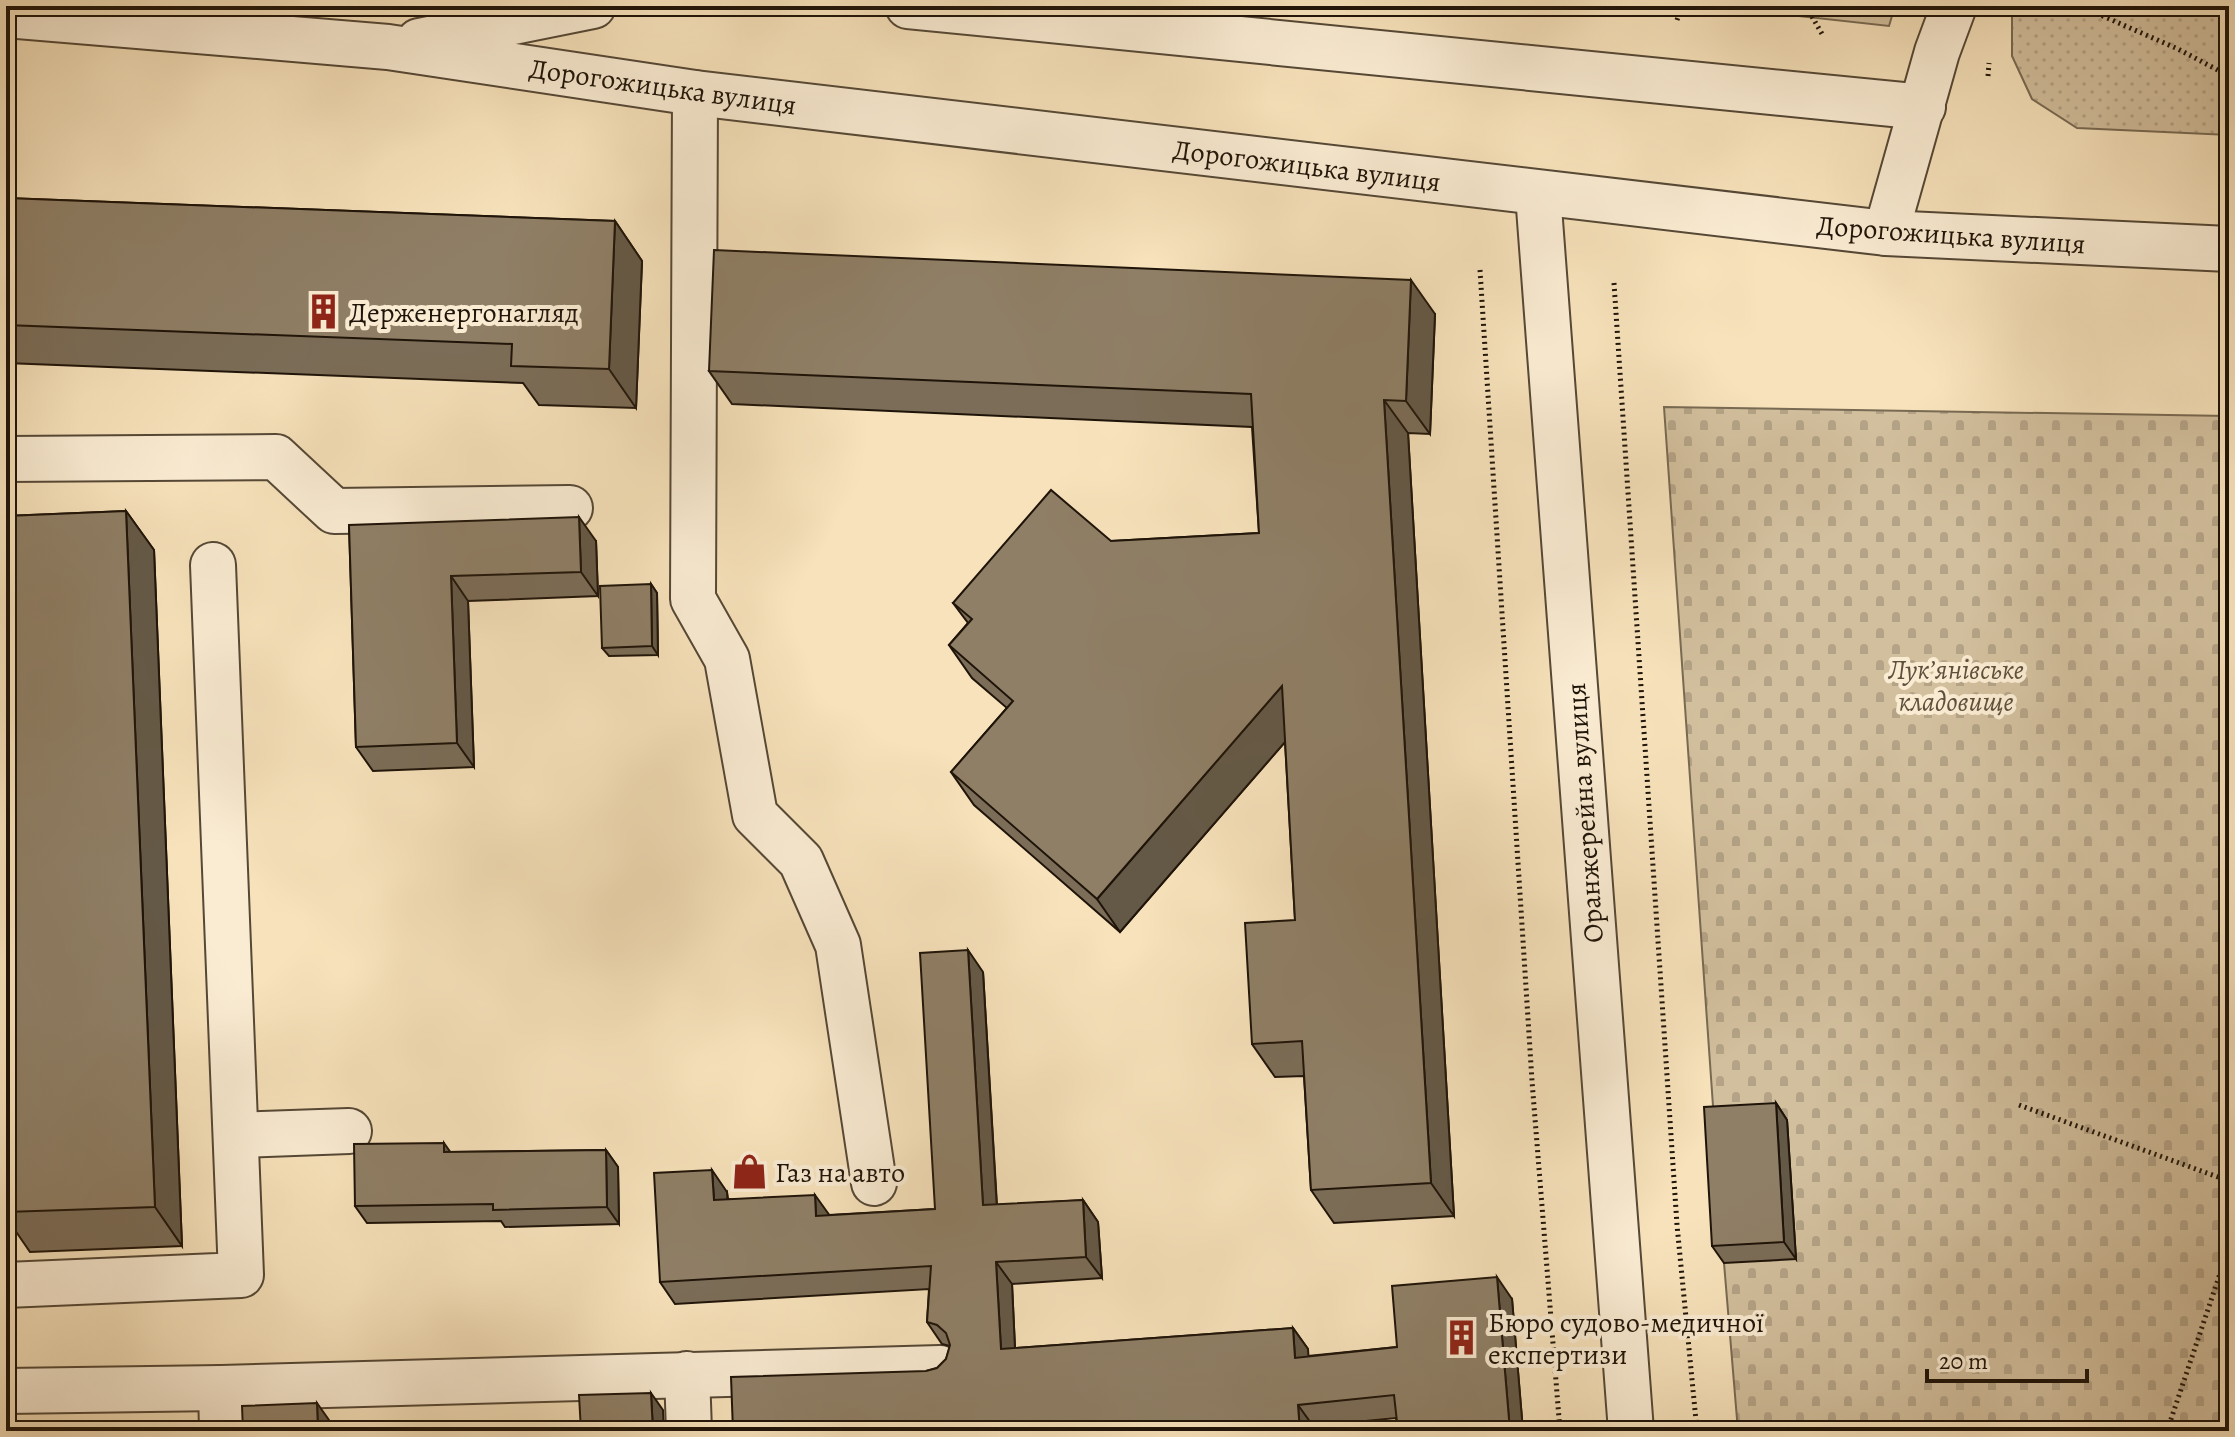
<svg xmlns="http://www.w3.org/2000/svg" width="2235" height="1437" viewBox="0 0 2235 1437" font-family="Alegreya,serif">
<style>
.grass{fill:url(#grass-dots);stroke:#786a53;stroke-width:2}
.cemetery{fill:url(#cemetery-stones);stroke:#786a53;stroke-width:2}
.park{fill:url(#park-tufts);stroke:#786a53;stroke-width:2}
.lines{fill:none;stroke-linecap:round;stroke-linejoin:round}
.minor-casing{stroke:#554836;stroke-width:48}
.path{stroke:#1f1409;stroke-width:5;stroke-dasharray:2 4;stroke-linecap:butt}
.minor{stroke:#faecd3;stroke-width:44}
.wall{fill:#7b6d58;stroke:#1f1409;stroke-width:2}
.shaded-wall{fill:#645947;stroke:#1f1409;stroke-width:2}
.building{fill:#8f7f66;stroke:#1f1409;stroke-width:2}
.labels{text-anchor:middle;stroke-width:8;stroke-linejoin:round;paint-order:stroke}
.street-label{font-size:28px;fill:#1f1409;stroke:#faecd3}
.poi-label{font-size:28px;fill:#1f1409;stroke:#faecd3;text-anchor:start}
.park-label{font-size:28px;font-style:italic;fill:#5e503d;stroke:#faecd3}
</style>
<defs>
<pattern id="grass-dots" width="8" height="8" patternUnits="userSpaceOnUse" patternTransform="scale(2)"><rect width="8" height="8" fill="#d2bf9d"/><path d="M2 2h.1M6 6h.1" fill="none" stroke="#b4a386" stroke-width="1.8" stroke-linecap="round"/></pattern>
<pattern id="cemetery-stones" width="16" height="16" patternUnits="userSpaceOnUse" patternTransform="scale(2)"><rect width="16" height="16" fill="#d2bf9d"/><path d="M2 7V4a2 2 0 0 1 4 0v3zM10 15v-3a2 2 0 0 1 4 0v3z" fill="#b4a386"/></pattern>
<pattern id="park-tufts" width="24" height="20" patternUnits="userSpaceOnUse" patternTransform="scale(2)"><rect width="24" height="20" fill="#d2bf9d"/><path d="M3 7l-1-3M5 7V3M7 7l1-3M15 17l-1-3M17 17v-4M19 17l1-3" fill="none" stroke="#b4a386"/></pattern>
</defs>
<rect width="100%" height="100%" fill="#f7e2bb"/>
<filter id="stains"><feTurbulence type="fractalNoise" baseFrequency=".0025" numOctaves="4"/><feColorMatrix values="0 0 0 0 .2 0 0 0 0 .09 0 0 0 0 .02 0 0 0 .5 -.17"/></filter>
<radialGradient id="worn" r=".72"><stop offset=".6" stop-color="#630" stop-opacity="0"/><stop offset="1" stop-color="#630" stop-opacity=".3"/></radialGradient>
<path class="grass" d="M2012,6h217v129l-152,-7 -45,-29 -20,-43z"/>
<path class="cemetery" d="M1664,407l565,9v1015h-491l-14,-168z"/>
<path class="park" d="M1706,6h189l-6,20z"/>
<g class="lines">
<defs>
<g id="minor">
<path d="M908,6l1015,101"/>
<path d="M6,15l382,32 307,46 1191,140 343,16"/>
<path d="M419,41l174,-35"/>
<path d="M695,93l-2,506 34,60 28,156 46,46 37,84 36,238"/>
<path d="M1538,194l93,1237"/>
<path d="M1886,233l51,-181 17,-46"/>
<path d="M6,459l270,-2 58,54 236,-3"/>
<path d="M236,1135l113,-4"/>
<path d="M6,1285l235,-10 -28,-710"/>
<path d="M687,1374l2,57"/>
<path d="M221,1388l1,43"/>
<path d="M6,1391l215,-3 719,-20"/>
</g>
</defs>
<use href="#minor" class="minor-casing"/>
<g class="path">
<path d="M1806,6l16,28"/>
<path d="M2080,6l98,43 51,27"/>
<path d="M1677,20l5,-14"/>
<path d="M1988,76l1,-13"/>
<path d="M1480,270l52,811 28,350"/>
<path d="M1614,283l63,942 20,206"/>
<path d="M2019,1105l210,76"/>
<path d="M2167,1431l62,-184"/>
</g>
<use href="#minor" class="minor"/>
</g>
<g class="wall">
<path d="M6,198l609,23 27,40 -6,147 -97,-3 -16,-22 -517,-20z"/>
<path d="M1435,314l-5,120 -22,-1 46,783 -120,7 -23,-33 -7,-114 -29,1 -23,-33 43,-124 -10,-178 -165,190 -146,-127 -23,-33 56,-64 -35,-30 -23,-33 19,-22 -15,-20 158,-62 148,-8 -7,-106 -520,-23 -23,-33z"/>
<path d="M126,511l28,39 28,696 -152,6 -24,-35v-701z"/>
<path d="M349,525l247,16 2,55 -130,5 6,166 -101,4 -17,-24z"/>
<path d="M651,584l6,9 1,62 -49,1 -7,-8z"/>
<path d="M983,972l14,233 86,-5 15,22 4,56 -90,6 3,64 278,-20 15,21v7l89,-9 115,-48 11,132h-125l-2,-13 -83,8 -387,-55 11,-3 9,-9 4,-13 -8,-2 -15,-22 2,-33 -254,15 -15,-22 67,-90 1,7 101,16 106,-6z"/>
<path d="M1776,1103l11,17 9,139 -72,4 -12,-17z"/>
<path d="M606,1150l12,17 1,57 -114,3 -4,-6 -134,2 -12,-17 96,-54z"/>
</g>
<g class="shaded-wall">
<path d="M615,221l27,40 -6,147 -27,-39z"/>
<path d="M1411,280l24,34 -5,120 -24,-33z"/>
<path d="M1384,400l24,33 46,783 -23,-33z"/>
<path d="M126,511l28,39 28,696 -27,-39z"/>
<path d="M579,517l17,24 2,55 -17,-24z"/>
<path d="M451,576l17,25 6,166 -17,-24z"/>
<path d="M651,584l6,9 1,62 -6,-9z"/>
<path d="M1282,686l23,33 -185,213 -23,-33z"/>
<path d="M968,950l15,22 15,255 -15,-22z"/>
<path d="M1776,1103l11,17 9,139 -12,-17z"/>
<path d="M444,1143l12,17 -12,-8z"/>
<path d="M606,1150l12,17 1,57 -12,-17z"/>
<path d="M712,1170l15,22 2,30 -15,-22z"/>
<path d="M815,1195l15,21h-14z"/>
<path d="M1083,1200l15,22 4,56 -16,-21z"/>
<path d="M996,1262l16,22 4,86 -15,-21z"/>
<path d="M1497,1277l15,22 11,132h-13z"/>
<path d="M1293,1328l15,21 2,30 -15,-21z"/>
<path d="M651,1393l12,17 1,21h-11z"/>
<path d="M317,1403l12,17 1,11h-12z"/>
<path d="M1298,1405l15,21 1,5h-14z"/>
</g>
<g class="building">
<path d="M6,198l609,23 -6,148 -98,-3 1,-22 -506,-19z"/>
<path d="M714,250l697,30 -5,121 -22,-1 47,783 -120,7 -9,-149 -50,3 -7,-121 50,-3 -13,-234 -185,213 -146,-127 62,-71 -64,-56 23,-26 -19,-16 98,-113 60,51 148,-8 -8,-139 -542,-23z"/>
<path d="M126,511l29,696 -149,5v-696z"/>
<path d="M579,517l2,55 -130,4 6,167 -101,4 -7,-222z"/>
<path d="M651,584l1,62 -50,2 -2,-62z"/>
<path d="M968,950l15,255 100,-5 3,57 -90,5 5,87 292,-21 2,30 102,-11 -5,-61 105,-9 13,154h-112l-4,-36 -96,10 2,26h-567l-2,-54 195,-6 11,-3 9,-9 4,-14 -4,-12 -9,-8 -10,-3 4,-56 -271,16 -6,-109 58,-3 2,30 101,-5 1,21 119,-7 -15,-256z"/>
<path d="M1776,1103l8,139 -72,4 -8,-139z"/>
<path d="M444,1143v9l162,-2 1,57 -114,3v-6l-138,2 -1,-62z"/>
<path d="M651,1393l2,38h-72l-2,-36z"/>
<path d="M317,1403l1,28h-75l-1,-25z"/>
</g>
<defs>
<symbol id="building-bare" viewBox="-9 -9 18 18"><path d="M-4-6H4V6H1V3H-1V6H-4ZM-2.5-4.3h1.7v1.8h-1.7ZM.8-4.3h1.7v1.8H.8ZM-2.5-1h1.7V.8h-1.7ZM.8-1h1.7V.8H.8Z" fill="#8f2418" stroke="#faecd3" stroke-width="2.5" paint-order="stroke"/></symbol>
<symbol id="shop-bare" viewBox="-9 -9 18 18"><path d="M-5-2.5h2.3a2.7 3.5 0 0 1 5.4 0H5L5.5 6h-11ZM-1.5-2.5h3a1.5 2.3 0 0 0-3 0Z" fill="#8f2418" stroke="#faecd3" stroke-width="2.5" paint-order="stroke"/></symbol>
</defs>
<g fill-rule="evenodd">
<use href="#building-bare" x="298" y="286" width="51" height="51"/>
<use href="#shop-bare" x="724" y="1146" width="51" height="51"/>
<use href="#building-bare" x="1436" y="1312" width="51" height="51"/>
</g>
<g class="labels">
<g class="street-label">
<text transform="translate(663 86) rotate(8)" y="10">Дорогожицька вулиця</text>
<text transform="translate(1307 165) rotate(7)" y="10">Дорогожицька вулиця</text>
<text transform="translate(1951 234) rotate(4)" y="10">Дорогожицька вулиця</text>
<text transform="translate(1584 813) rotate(-94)" y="10">Оранжерейна вулиця</text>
</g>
<g class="poi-label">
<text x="349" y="322">Держенергонагляд</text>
<text x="775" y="1182">Газ на авто</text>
<text x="1488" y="1332">Бюро судово-медичної<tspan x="1488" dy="32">експертизи</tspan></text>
</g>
<g class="park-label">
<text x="1956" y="679">Лукʼянівське<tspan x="1956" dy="32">кладовище</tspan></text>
</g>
</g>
<rect width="2235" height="1437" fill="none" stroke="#f7e2bb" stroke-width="32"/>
<rect x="8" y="8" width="2219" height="1421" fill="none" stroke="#1f1409" stroke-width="4"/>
<rect x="16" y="16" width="2203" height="1405" fill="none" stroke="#1f1409" stroke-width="2"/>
<path d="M1927 1369v12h160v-12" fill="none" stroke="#1f1409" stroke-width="4"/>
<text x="1939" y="1369" font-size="24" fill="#1f1409" stroke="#faecd3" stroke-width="6" paint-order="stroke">20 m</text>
<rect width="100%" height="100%" filter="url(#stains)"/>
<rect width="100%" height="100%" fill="url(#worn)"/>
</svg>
